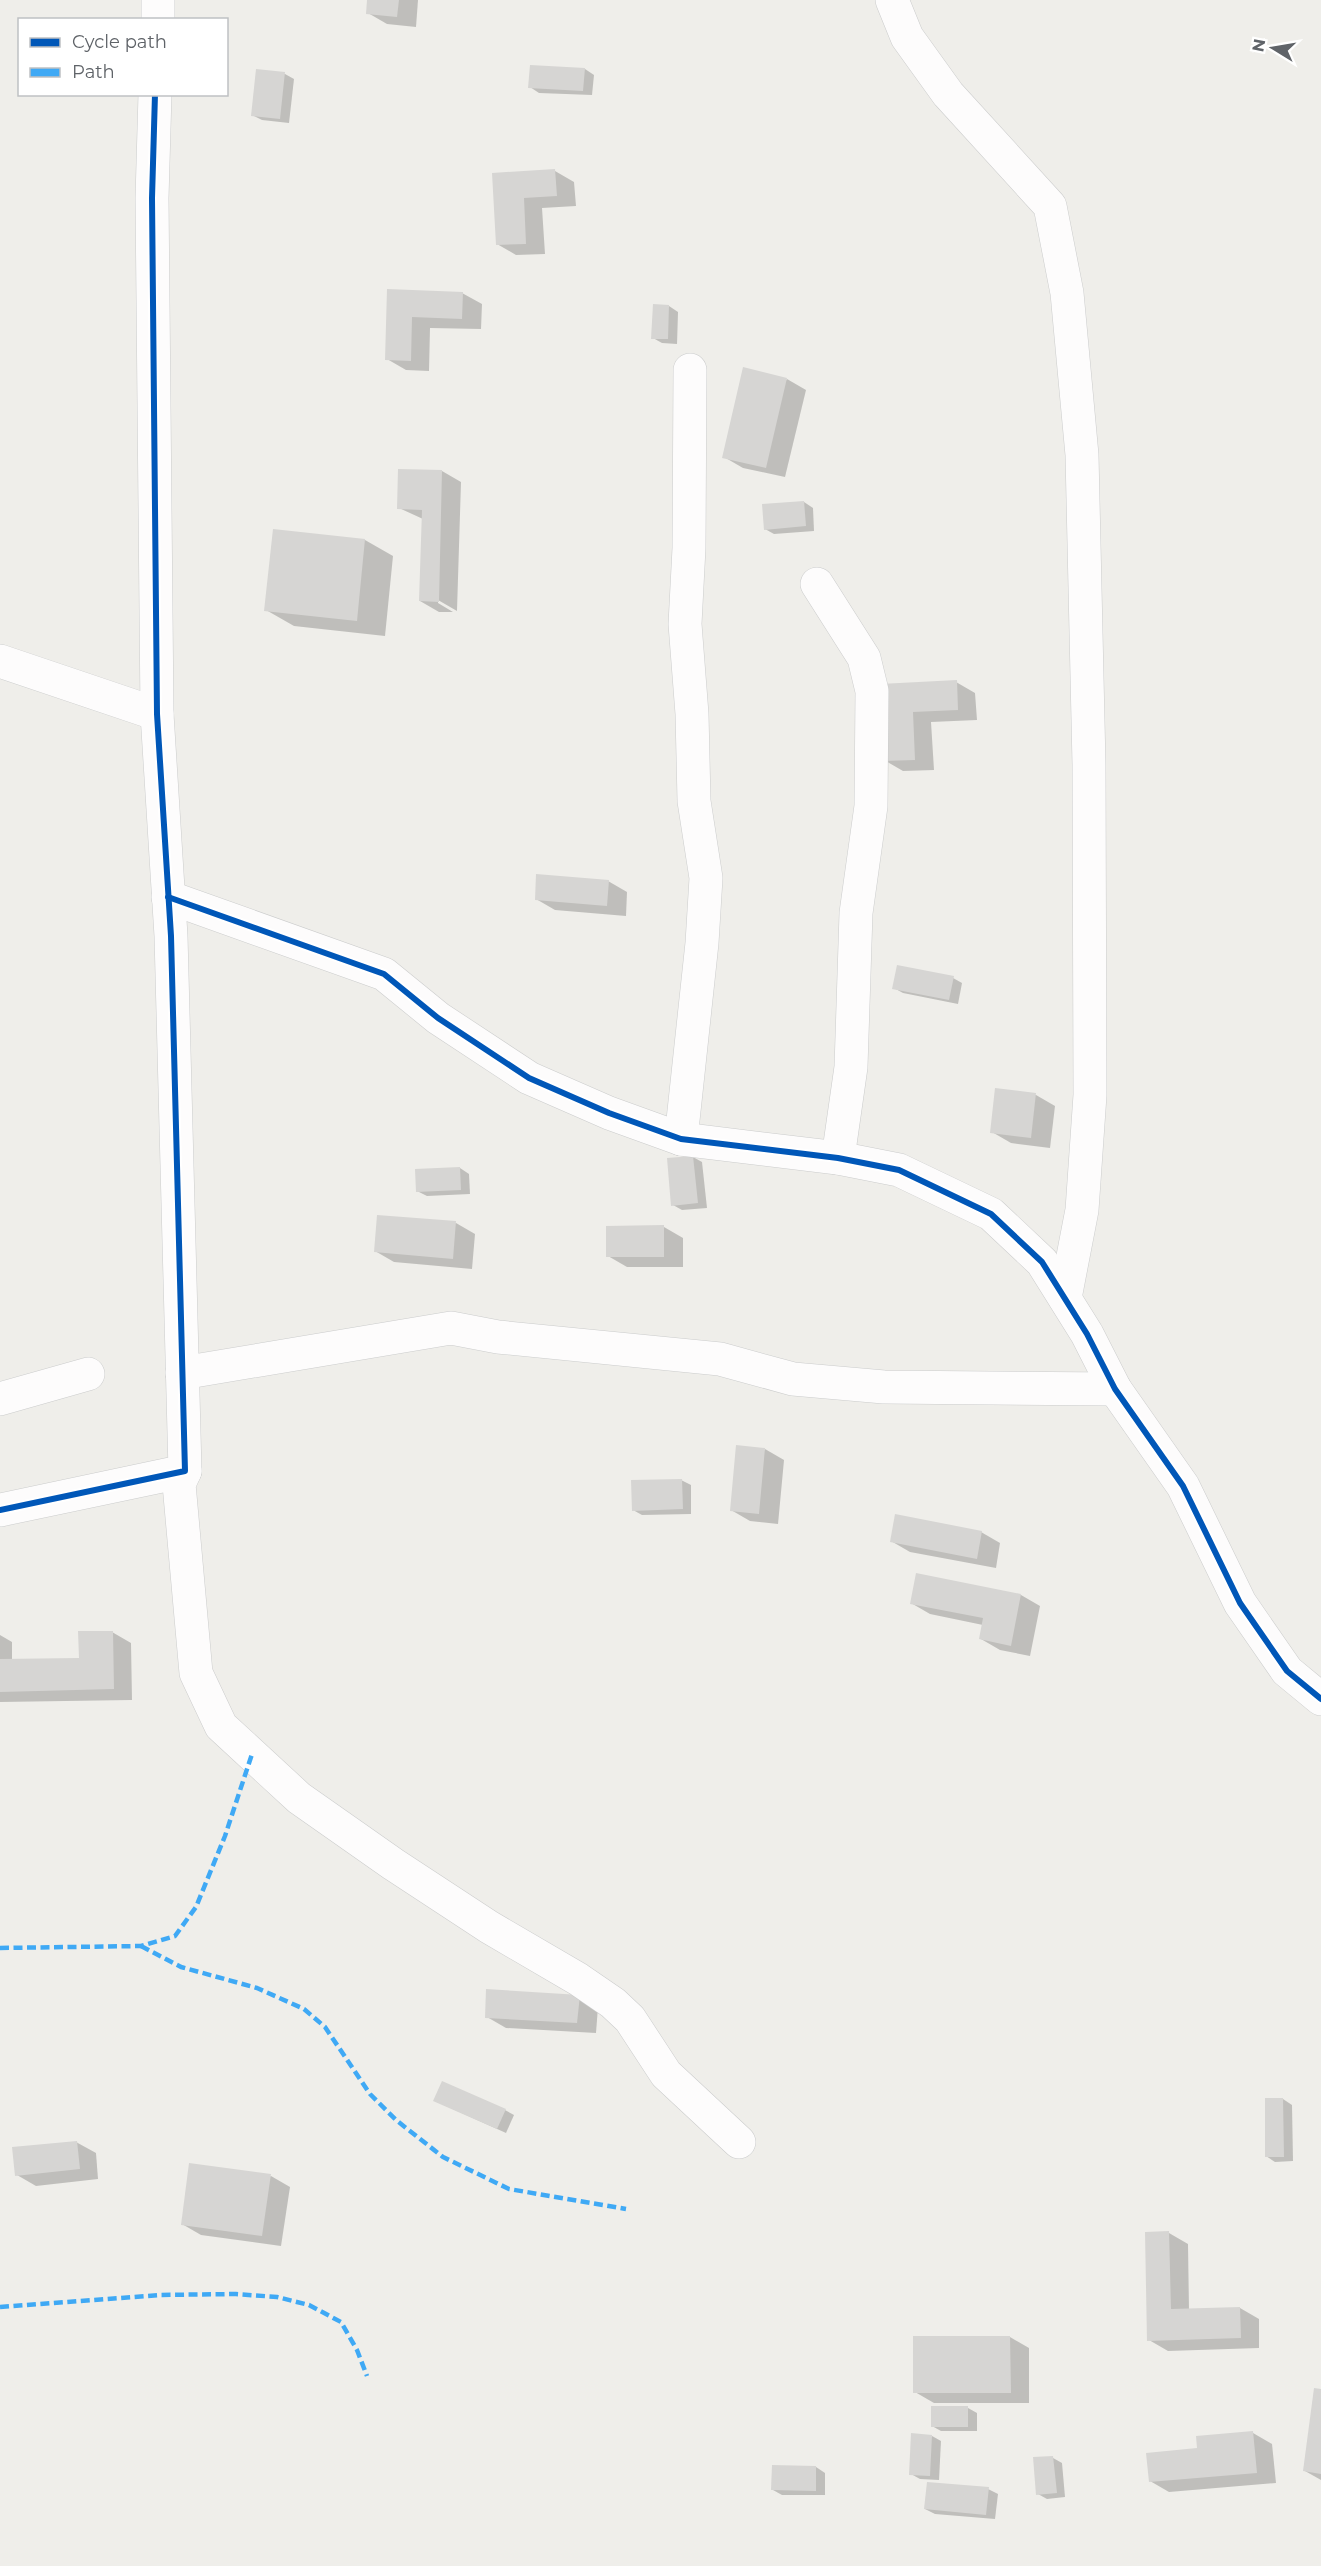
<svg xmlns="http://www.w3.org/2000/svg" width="1321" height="2566" viewBox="0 0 1321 2566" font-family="Montserrat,sans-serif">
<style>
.shadow{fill:#0003}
.building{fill:#d6d5d3}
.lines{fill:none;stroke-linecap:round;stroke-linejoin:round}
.minor-casing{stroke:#cbcccc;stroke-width:34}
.minor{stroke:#fdfcfc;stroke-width:33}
.quiet{stroke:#3fa9f5;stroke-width:4.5;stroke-dasharray:9 4.5;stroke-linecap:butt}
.cycleway-casing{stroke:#fff;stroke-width:10}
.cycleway{stroke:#0057b8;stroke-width:6}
</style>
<rect width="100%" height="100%" fill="#efeeea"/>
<g class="shadow">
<path d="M369,0h49l-2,27 -29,-3 -19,-11z"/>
<path d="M585,69l9,6 -2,20 -53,-2 -9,-6z"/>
<path d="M257,71l28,3 9,5 -5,44 -27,-3 -10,-5z"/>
<path d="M555,171l19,11 2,24 -34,2 3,46 -29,1 -19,-11 -3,-70z"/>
<path d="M389,291l73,2 20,11 -1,25 -51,-1 -1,43 -23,-1 -19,-11z"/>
<path d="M669,306l9,6 -1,32 -15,-1 -9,-5z"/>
<path d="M787,379l19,11 -21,87 -42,-9 -19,-11z"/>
<path d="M442,471l19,11 -4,129 -19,-11v3l15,9h-14l-19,-11 3,-82 -24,-11z"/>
<path d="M804,502l9,6 1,23 -40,3 -9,-5z"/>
<path d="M274,531l91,9 28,16 -8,80 -91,-10 -28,-16z"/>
<path d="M956,682l19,11 2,27 -46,2 3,48 -31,1 -19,-11 -3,-75z"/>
<path d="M608,881l19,11 -1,24 -71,-6 -19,-11z"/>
<path d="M953,978l9,5 -4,21 -55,-11 -9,-5z"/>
<path d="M997,1090l39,5 19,11 -5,42 -39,-5 -19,-11z"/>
<path d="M693,1157l9,5 5,46 -25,2 -9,-5z"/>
<path d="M460,1168l9,6 1,20 -43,2 -10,-5z"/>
<path d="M456,1223l19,11 -3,35 -78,-7 -19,-11z"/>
<path d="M608,1227h56l19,11v29h-56l-19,-11z"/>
<path d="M765,1449l19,11 -6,64 -28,-3 -19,-11z"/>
<path d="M681,1480l10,5v29l-49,1 -9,-5z"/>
<path d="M981,1532l19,11 -4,25 -86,-16 -19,-11z"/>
<path d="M1021,1595l19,11 -10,50 -30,-6 -19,-11 2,-14 -53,-11 -19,-11z"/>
<path d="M112,1632l19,11 1,57 -132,2v-67l12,7v19l69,-1z"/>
<path d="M579,1996l19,11 -2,26 -90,-5 -19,-11z"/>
<path d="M1283,2099l9,6 1,56 -18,1 -9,-6v-56z"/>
<path d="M444,2105l61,5 9,5 -8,18z"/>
<path d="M76,2142l20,11 2,26 -62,7 -19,-11z"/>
<path d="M271,2176l19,11 -9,59 -80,-11 -19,-11z"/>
<path d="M1169,2233l19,11 1,66 51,-2 19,11v29l-91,3 -19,-11z"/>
<path d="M1010,2337l19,11v55h-95l-19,-11z"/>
<path d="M1321,2391v89l-16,-9z"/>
<path d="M968,2408l9,5v18h-36l-9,-5z"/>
<path d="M1253,2433l19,11 4,39 -107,9 -19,-11 48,-32z"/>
<path d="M932,2436l9,5 -2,39 -19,-1 -9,-5z"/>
<path d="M1053,2458l9,5 3,34 -18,2 -9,-5z"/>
<path d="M816,2467l9,6v22h-43l-9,-5z"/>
<path d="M988,2489l10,5 -3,25 -60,-5 -10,-5z"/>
</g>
<g class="building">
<path d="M367,0h32l-2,17 -31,-3z"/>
<path d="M530,65l55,3 -2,23 -55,-3z"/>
<path d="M256,69l29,3 -5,47 -29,-3z"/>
<path d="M555,169l2,27 -33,2 2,46 -30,1 -4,-72z"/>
<path d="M387,289l76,3 -1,27 -50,-2 -1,44 -26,-1z"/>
<path d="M653,304l16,1 -1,34h-17z"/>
<path d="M743,367l44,11 -21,90 -44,-10z"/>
<path d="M398,469l44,1 -3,132 -20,-1 3,-91 -25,-1z"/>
<path d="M804,501l2,25 -42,4 -2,-26z"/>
<path d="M273,529l92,10 -8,82 -93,-10z"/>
<path d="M957,680l1,30 -45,2 2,48 -32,1 -3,-77z"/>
<path d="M536,874l73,6 -2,26 -72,-6z"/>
<path d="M897,965l57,11 -5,24 -57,-11z"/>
<path d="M995,1088l41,5 -5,45 -41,-5z"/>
<path d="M693,1156l5,47 -27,3 -4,-48z"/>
<path d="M460,1167l1,23 -45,2 -1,-23z"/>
<path d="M377,1215l79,6 -3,38 -79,-7z"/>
<path d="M664,1225v32h-58v-31z"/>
<path d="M736,1445l29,3 -6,66 -29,-3z"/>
<path d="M682,1479l1,30 -51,2 -1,-31z"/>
<path d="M895,1514l87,17 -5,28 -87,-17z"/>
<path d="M916,1573l105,21 -10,52 -32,-7 4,-21 -73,-14z"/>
<path d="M78,1631h35l1,58 -114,3v-33l79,-1z"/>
<path d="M486,1989l94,6 -3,28 -92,-5z"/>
<path d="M442,2081l64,28 -9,20 -64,-28z"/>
<path d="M1265,2098h18l1,59h-19z"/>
<path d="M77,2141l3,28 -65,7 -3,-29z"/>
<path d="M189,2163l82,11 -9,62 -81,-11z"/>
<path d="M1169,2231l2,78 69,-2 1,31 -94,3 -2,-109z"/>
<path d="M913,2336h97l1,57h-98z"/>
<path d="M1314,2388l7,1v85l-18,-3z"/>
<rect x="931" y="2406" width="37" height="21"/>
<path d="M1253,2431l4,42 -108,9 -3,-29 51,-5 -1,-12z"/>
<path d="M911,2433l21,2 -2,41 -21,-1z"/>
<path d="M1053,2456l4,37 -21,2 -3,-38z"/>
<path d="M772,2465l44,1v25l-45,-1z"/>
<path d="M927,2482l62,5 -3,28 -62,-6z"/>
</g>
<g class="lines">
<defs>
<g id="minor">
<path d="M892,0l15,37 41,57 102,112 17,87 15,162 7,310 1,330 -8,115 -17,88"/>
<path d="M158,20v-20"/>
<path d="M817,584l47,74 8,33 -1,115 -15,107 -5,154 -13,91"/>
<path d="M0,661l157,53"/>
<path d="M168,897l216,77 54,44 91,60 80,35 72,26 157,19 61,12 92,44 51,48 45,72 28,55 68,97 57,117 47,68 34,28"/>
<path d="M681,1139l21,-196 4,-65 -12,-77 -2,-87 -7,-90 4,-76 1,-178"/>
<path d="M182,1373l269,-45 47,9 222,22 73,20 91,8 231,2"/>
<path d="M0,1399l88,-25"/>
<path d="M185,1471l-6,13 17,189 25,53 78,72 94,66 96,63 89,52 35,24 17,16 36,55 73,68"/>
<path d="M0,1510l185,-39 -14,-535 -14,-222 -5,-516 3,-104"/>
</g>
</defs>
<use href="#minor" class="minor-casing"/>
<use href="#minor" class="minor"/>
<g class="quiet">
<path d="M141,1946l40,21 76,21 47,21 21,18 45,67 26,26 47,37 66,32 117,20"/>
<path d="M0,1948l141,-2 34,-10 21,-29 29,-71 27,-82"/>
<path d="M0,2307l160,-12 76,-1 41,3 32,8 32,17 16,28 10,26"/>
</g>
<defs>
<g id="cycleway">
<path d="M168,897l216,77 54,44 91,60 80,35 72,26 157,19 61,12 92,44 51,48 45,72 28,55 68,97 57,117 47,68 34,28"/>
<path d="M0,1510l185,-39 -14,-535 -14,-222 -5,-516 3,-104"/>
</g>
</defs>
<use href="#cycleway" class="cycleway-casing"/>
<use href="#cycleway" class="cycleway"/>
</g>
<rect x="18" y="18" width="210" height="78" fill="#ffffff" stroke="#bfc1c3" stroke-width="1.5"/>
<rect x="30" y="38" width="30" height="9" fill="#0057b8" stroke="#bfc1c3" stroke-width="1.5"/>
<text x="72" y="48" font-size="18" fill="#5f6368">Cycle path</text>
<rect x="30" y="68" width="30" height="9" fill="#3fa9f5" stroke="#bfc1c3" stroke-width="1.5"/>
<text x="72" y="78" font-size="18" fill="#5f6368">Path</text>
<g transform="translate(1273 48) rotate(281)" stroke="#ffffff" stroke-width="4.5" paint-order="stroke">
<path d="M0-4.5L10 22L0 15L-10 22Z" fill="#5f6368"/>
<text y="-9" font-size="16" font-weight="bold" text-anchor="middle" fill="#5f6368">N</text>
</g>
</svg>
